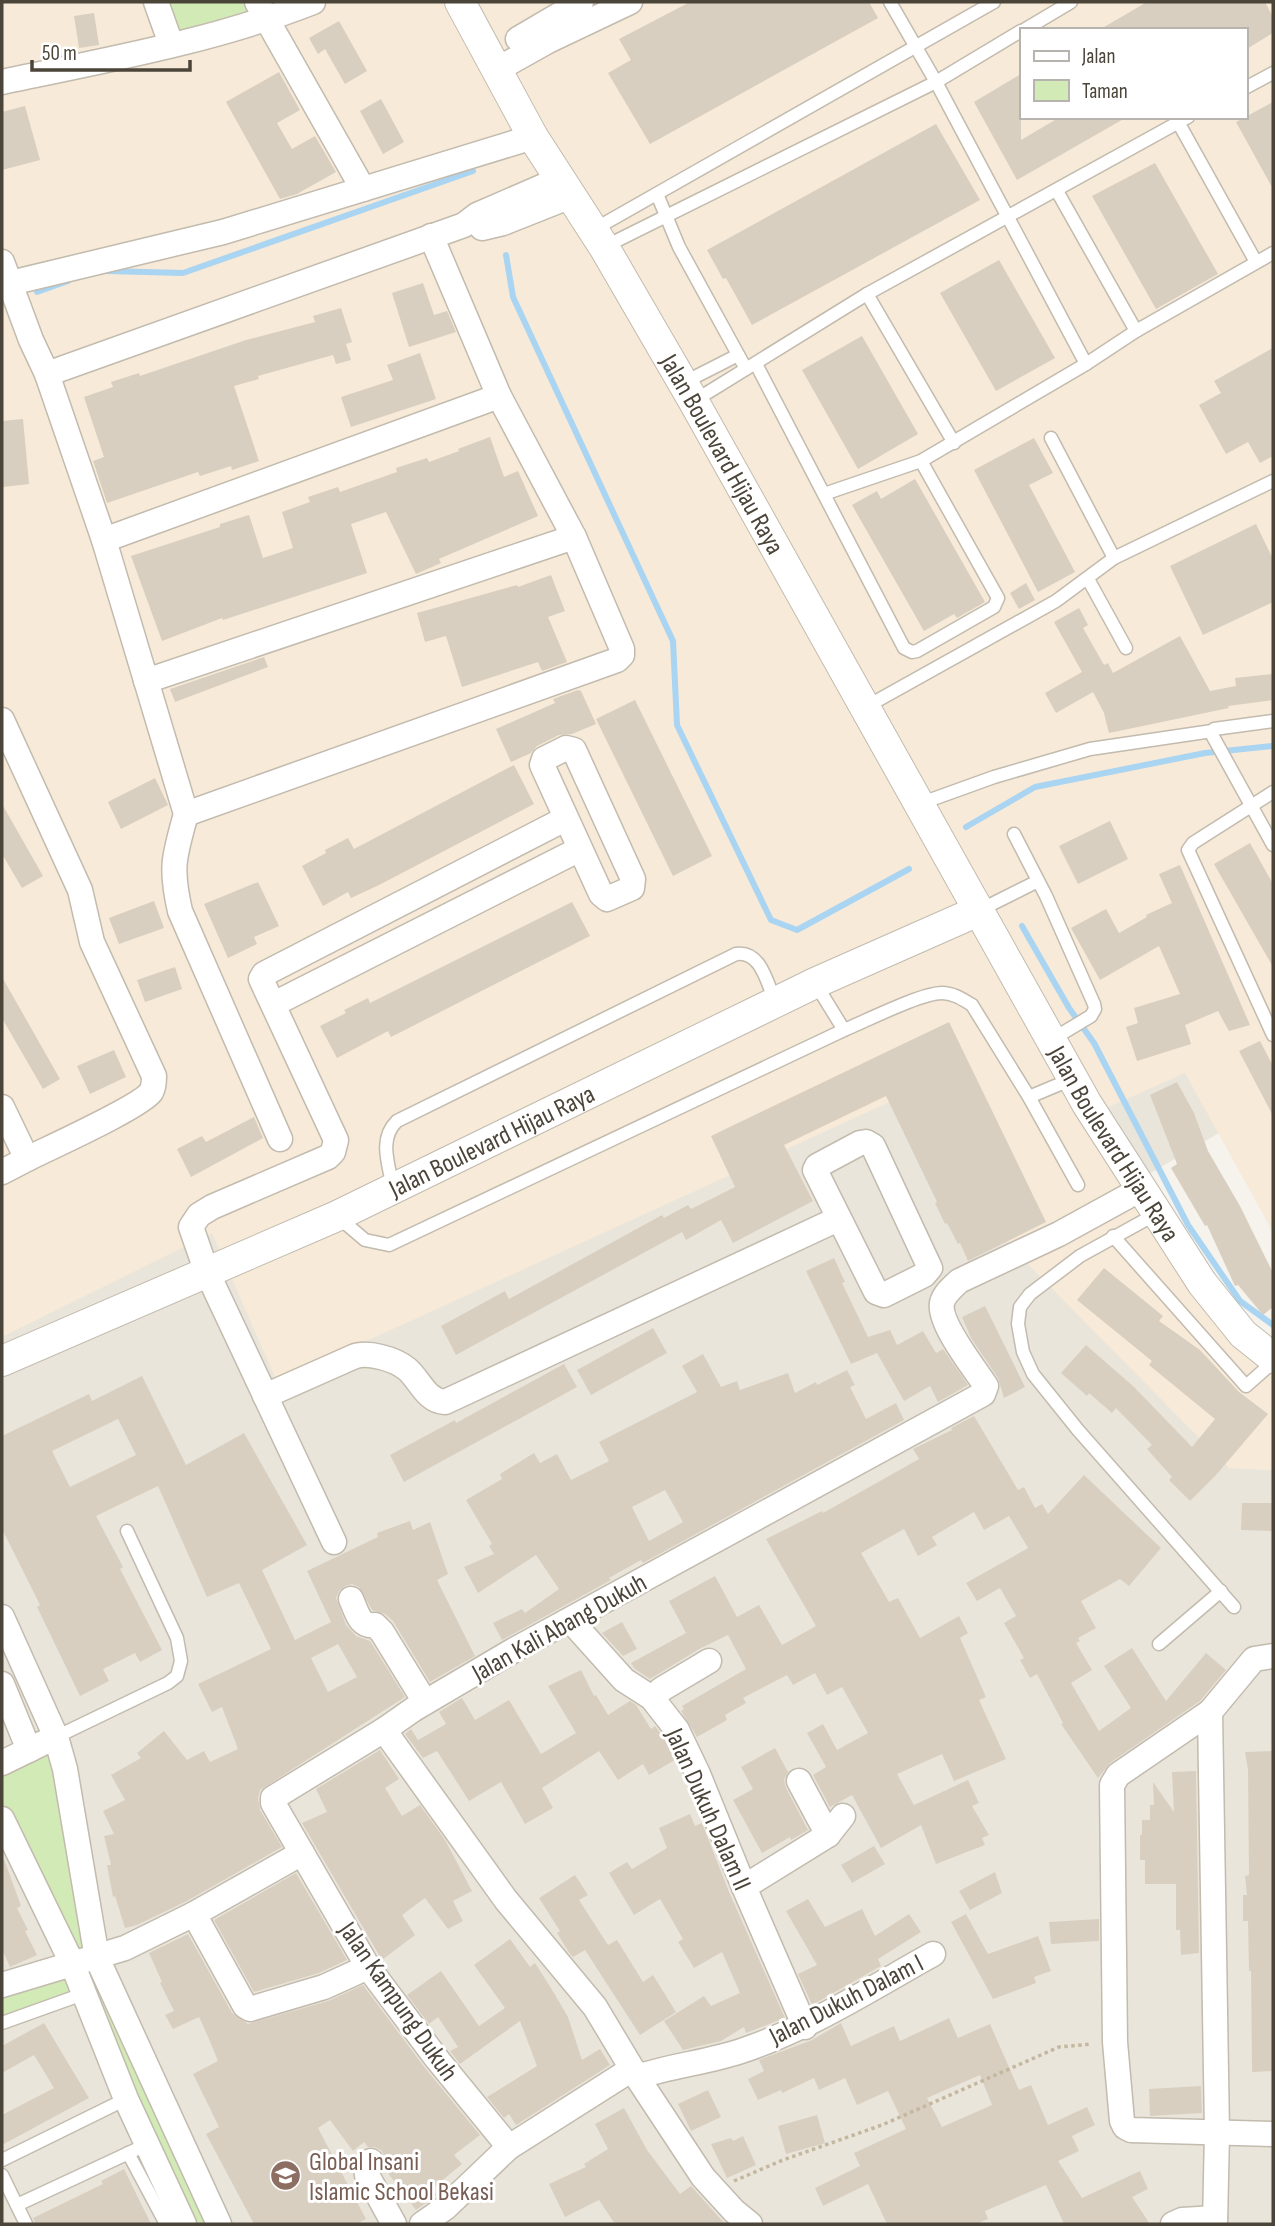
<svg xmlns="http://www.w3.org/2000/svg" width="1275" height="2226" viewBox="0 0 1275 2226" font-family="'Sofia Sans Condensed',sans-serif">
<style>
.residential{fill:#eae5da;fill-rule:evenodd}
.commercial{fill:#f7ead8;fill-rule:evenodd}
.green{fill:#d2eab5}
.lines{fill:none;stroke-linecap:round;stroke-linejoin:round}
.stream{stroke:#a9d4f2;stroke-width:6}
.building{fill:#d8cfc1;fill-rule:evenodd}
.service-casing{stroke:#c2bbae;stroke-width:15}
.minor-casing{stroke:#c2bbae;stroke-width:27}
.tertiary-casing{stroke:#c2bbae;stroke-width:32}
.path{stroke:#c4b79f;stroke-width:3.5;stroke-dasharray:3.5 3.5;stroke-linecap:butt}
.service{stroke:#fff;stroke-width:12}
.minor{stroke:#fff;stroke-width:24}
.tertiary{stroke:#fff;stroke-width:30}
.labels{text-anchor:middle;stroke-width:6;stroke-linejoin:round;paint-order:stroke}
.street-label{font-size:26px;fill:#4b4439;stroke:#fff}
.education-label{font-size:26px;fill:#785e54;stroke:#fff;text-anchor:start}
</style>
<rect width="100%" height="100%" fill="#f6f3ec"/>
<path class="residential" d="M2,2h1271v1230l-54,-99 -104,61 114,274 44,2v754h-1271zM1021,30h224v87h-224z"/>
<path class="commercial" d="M2,2h1271v1230l-88,-159 -99,44 46,80 74,116 67,54v103l-44,-2 -217,-220 -83,-164 -652,298 -65,-149 -210,104zM1021,30h224v87h-224z"/>
<g class="green">
<path d="M166,2h79l7,12 -72,18z"/>
<path d="M56,1737l41,221 122,266h-36l-100,-230 -81,28v-37l69,-22 -69,-145v-55z"/>
</g>
<g class="lines">
<g class="stream">
<path d="M506,255l7,42 160,344 4,84 94,195 26,10 112,-61"/>
<path d="M106,271l77,2 290,-102"/>
<path d="M37,292l31,-11"/>
<path d="M966,827l69,-40 170,-34 68,-7"/>
<path d="M1022,926l47,82 25,35 94,182 52,76 33,24"/>
</g>
</g>
<g class="building">
<path d="M690,2h179l9,16 -228,126 -42,-71 23,-13 -12,-21z"/>
<path d="M1147,2h118l8,15v16l-28,17v-20h-146z"/>
<path d="M94,13l5,32 -20,3 -5,-32z"/>
<path d="M339,21l28,50 -22,13 -20,-35 -7,5 -9,-16z"/>
<path d="M279,72l21,38 -23,13 15,26 23,-13 21,36 -39,22 -17,5 -54,-97z"/>
<path d="M1021,74v66l39,-23h67l-110,63 -43,-78z"/>
<path d="M381,99l23,43 -21,12 -23,-43z"/>
<path d="M1273,102v87l-37,-67z"/>
<path d="M25,106l15,54 -38,10v-58z"/>
<path d="M936,124l44,76 -228,125 -26,-47 -3,1 -16,-29z"/>
<path d="M1155,163l63,111 -62,35 -64,-113z"/>
<path d="M999,260l56,98 -59,33 -56,-98z"/>
<path d="M423,283l11,32 13,-4 9,21 -47,15 -17,-54z"/>
<path d="M341,308l11,34 -6,2 5,16 -15,4 -3,-9 -75,21 1,3 -25,7 25,75 -27,9 -1,-4 -31,10 -2,-4 -91,31 -14,-42 11,-4 -20,-60 29,-10 -2,-5 28,-9 1,3 106,-36 69,-18 -2,-6z"/>
<path d="M862,336l56,98 -60,35 -56,-99z"/>
<path d="M1273,348v108l-13,7 -12,-21 -22,12 -27,-49 22,-12 -7,-12z"/>
<path d="M420,353l16,46 -85,28 -10,-30 52,-17 -6,-15z"/>
<path d="M23,419l6,65 -26,3 -1,-66z"/>
<path d="M490,437l14,40 14,-6 20,45 -99,43 2,4 -25,11 -30,-62 -35,12 16,49 -144,47 -1,-2 -60,23 -31,-85 89,-29v-3l29,-9 14,43 30,-10 -11,-36 28,-10 -2,-5 30,-10 2,5 57,-20 -1,-4 31,-10 2,4 30,-11 -1,-2z"/>
<path d="M1034,438l19,35 -24,12 46,87 -37,20 -64,-122z"/>
<path d="M915,479l70,123 -28,16 -3,-4 -30,17 -72,-126 25,-14 4,8z"/>
<path d="M1256,524l17,35v43l-70,33 -33,-69z"/>
<path d="M551,575l14,36 -17,6 19,45 -25,9 -4,-9 -76,25 -16,-51 -21,6 -8,-29 100,-28 1,2z"/>
<path d="M1026,583l9,17 -16,9 -9,-16z"/>
<path d="M1079,608l9,17 -5,3 21,37 4,-2 5,10 67,-37 30,55 26,-5 -1,-8 38,-4v26l-45,6 1,2 -120,25 -5,-20 -11,-21 -37,21 -11,-20 37,-21 -28,-50z"/>
<path d="M264,657l4,10 -93,35 -5,-13z"/>
<path d="M578,690l3,1 15,33 -24,10 -13,1 -22,11 -6,7 -20,9 -15,-33 59,-26 -2,-4z"/>
<path d="M635,700l77,156 -39,20 -77,-157z"/>
<path d="M514,765l20,39 -155,81 -28,13 -3,-6 -25,14 -21,-40 24,-13 -1,-3 23,-12 6,11z"/>
<path d="M155,778l13,27 -47,24 -13,-27z"/>
<path d="M2,804l41,72 -21,12 -20,-34z"/>
<path d="M1110,821l18,38 -50,25 -19,-38z"/>
<path d="M1250,843l23,41v83l-59,-103z"/>
<path d="M1180,865l70,160 -21,6 -11,-20 -33,14 6,19 -54,17 -11,-34 12,-4 -4,-15 46,-14 -21,-48 -59,34 -29,-52 35,-19 13,24 28,-16 -1,-2 26,-12 -13,-29z"/>
<path d="M258,882l21,44 -25,11 3,7 -29,14 -24,-54z"/>
<path d="M154,901l10,27 -45,16 -10,-26z"/>
<path d="M572,902l18,34 -199,101 -3,-6 -51,27 -17,-32 26,-13 -2,-3 24,-12 2,5z"/>
<path d="M175,967l7,22 -37,13 -8,-22z"/>
<path d="M2,977l58,102 -17,10 -41,-71z"/>
<path d="M949,1022l97,200 -78,39 -8,-18 -2,1 -11,-21 -2,1 -10,-21 2,-1 -51,-106 -102,49 29,56 -80,42 -12,-23 -35,20 -4,-8 -226,123 -15,-29 64,-35 4,8 153,-84 2,3 24,-13 3,4 44,-22 -24,-51z"/>
<path d="M1260,1041l13,25v50l-34,-65z"/>
<path d="M114,1050l12,27 -36,17 -13,-28z"/>
<path d="M1177,1082l17,31 14,38 32,55 33,67v34l-10,8 -25,-30 -3,1 -28,-61 -2,1 -34,-58 6,-4 -27,-69z"/>
<path d="M254,1117l9,21 -72,39 -14,-28 25,-13 4,6z"/>
<path d="M834,1258l11,24 -3,1 26,54 22,-7 7,15 26,-14 13,22 7,-4 25,36 -30,17 -8,-16 -26,15 -27,-48 -26,11 -45,-93z"/>
<path d="M1104,1268l59,48 -4,5 41,29 39,42 29,22 -52,61 -26,26 -21,-21 3,-3 -25,-28 5,-4 -36,-37 -4,5 -23,-20 -2,3 -26,-23 25,-28 48,42 58,60 23,-28 -66,-54 3,-4 -75,-61z"/>
<path d="M985,1306l40,81 -21,11 -6,-20 -27,-40 -9,-21z"/>
<path d="M653,1328l14,25 -76,42 -14,-25z"/>
<path d="M703,1354l18,33 16,-6 3,9 48,-17 7,20 21,-11 1,3 30,-15 8,15 -5,2 16,32 30,-16 8,17 -261,143 -2,-3 -32,18 2,2 -109,60 -9,-17 29,-14 3,4 34,-24 -23,-34 -58,38 -14,-26 30,-13 -5,-8 3,-2 -26,-44 36,-21 -2,-5 34,-21 6,10 17,-9 14,26 38,-19 -10,-19 98,-50 -15,-26zM665,1490l18,32 -34,19 -17,-34z"/>
<path d="M564,1364l13,23 -173,95 -14,-27 65,-35 1,3z"/>
<path d="M142,1376l44,89 58,-32 63,112 -45,25 33,70 36,-18 -24,-51 71,-34 -1,-4 33,-12 3,9 17,-8 18,52 -11,6 38,76 -45,26 -37,-61 -8,-7 -13,-4 -13,-23 -7,-3 -7,2 -6,5 -3,7 10,27 10,11 14,5 35,56 -145,93 -2,8 2,12 22,37 -95,54 -50,24 -12,3 -10,-32 -2,1 -6,-32h4l-7,-29 10,-2 -11,-23 22,-11 -14,-25 30,-17 -4,-5 27,-22 23,29 17,-9 6,11 28,-13 -16,-42 -10,5 -14,-28 73,-35 -32,-66 -32,14 -49,-111 -62,30 27,51 -3,2 42,81 -22,12 -5,-9 -32,16 6,12 -29,15 -43,-89 3,-2 -38,-76v-93l87,-42 3,7zM118,1419l18,36 -66,32 -18,-36zM338,1644l19,33 -29,15 -17,-34z"/>
<path d="M974,1416l44,74 6,-3 11,21 7,-4 6,10 36,-39 77,73 -32,38 -9,-7 -39,22 15,27 -18,10 2,3 -4,2 16,27 -21,13 28,48 32,-23 -27,-42 28,-18 34,53 40,-48 20,17 -26,31 -90,62 -12,15 -37,-54 2,-1 -26,-49 -7,4 -10,-18 4,-2 -20,-35 12,-7 -16,-28 -23,13 -11,-18 62,-35 -19,-32 -25,14 -10,-18 -42,25 5,8 -19,11 -14,-27 -43,24 28,49 9,-4 22,40 39,-22 9,17 -8,5 26,59 -7,3 27,59 -52,22 -12,-27 -45,20 17,31 54,-25 11,23 -7,3 17,29 -7,3 3,7 -49,19 -15,-39 -40,23 -29,-53 -22,12 -17,-32 13,-8 -19,-34 16,-9 14,26 31,-17 -26,-46 -15,8 -12,-22 -22,12 -6,-10 -44,23 3,5 -21,12 2,5 -30,17 -16,-26 3,-2 -2,-3 64,-37 -18,-34 -27,13 -51,31 -15,-10 -4,-6 55,-30 -17,-32 46,-25 22,41 22,-12 23,40 34,-19 -50,-87 56,-28 1,2 96,-54 -6,-10 39,-19 -1,-2z"/>
<path d="M1242,1503h31v28l-32,-1z"/>
<path d="M622,1622l15,27 -14,7 -21,-23z"/>
<path d="M581,1670l13,26 2,-1 12,20 22,-14 6,4 15,24 4,-3 9,12 11,22 -26,15 -6,-11 -25,16 -19,-29 -57,37 11,20 -28,16 -24,-42 -32,19 -32,-50 -14,7 -18,-24 6,-5 7,11 28,-16 -7,-12 23,-14 13,22 34,-20 32,54 35,-21 -28,-47z"/>
<path d="M775,1748l13,24 -4,8 2,8 22,42 -17,10 -1,-3 -28,16 -29,-53 20,-11 -12,-22z"/>
<path d="M380,1750l19,29 -14,9 17,28 18,-11 25,35 27,51 -19,10 10,20 -15,8 -23,-31 -23,17 13,20 -33,25 -80,-137 25,-11 -11,-23z"/>
<path d="M1273,1751v320l-21,1 -1,-101h-2l-1,-50h-5v-26h4l-2,-19 4,-1 -1,-105 -3,-18z"/>
<path d="M1196,1771l3,182 -18,2 -1,-25h-4v-46h-31v-24h-5v-25h2v-15h8v-15h4l-1,-23 21,30 -2,-40z"/>
<path d="M690,1814l5,12 7,-3 27,69 56,126 -39,15 -2,-6 -23,14 -38,9 -19,-29 40,-25 7,10 29,-13 -18,-41 -28,16 -16,-26 5,-3 -23,-40 -26,16 -25,-42 18,-11 5,7 35,-21 -8,-20z"/>
<path d="M874,1846l11,18 -33,19 -11,-18z"/>
<path d="M2,1859h2l17,47 -4,2 11,22 -3,1 12,24 -27,12 -8,-18z"/>
<path d="M995,1872l7,21 -32,17 -11,-19z"/>
<path d="M296,1873l51,87 -28,13 -65,19 -40,-72z"/>
<path d="M575,1875l13,20 -9,5 29,45 9,-5 26,42 10,-7 23,37 -36,23 -55,-85 -12,7 -3,-3 -13,-21 3,-2 -21,-33z"/>
<path d="M808,1899l17,28 37,-18 13,27 34,-22 12,18 -43,27 3,7 -69,39 -14,-31 19,-9 -31,-54z"/>
<path d="M966,1914l22,40 50,-18 13,35 -17,6 2,6 -43,16 -42,-77z"/>
<path d="M1099,1919v22l-48,3 -2,-22z"/>
<path d="M188,1934l44,79 16,11 80,-23 35,-16 62,83 55,67 -26,20 8,9 -30,25 5,6 -1,1 -20,14 -32,-42 1,-11 -4,-7 -7,-3h-6l-4,-5 -11,9 -23,-31 -12,8 48,91 -10,5h-102l-48,-90 13,-7 -26,-53 25,-13 -9,-22 -10,-22 -26,12 -8,-14 9,-4 -14,-28 2,-1 -13,-29z"/>
<path d="M510,1939l20,28 5,-4 19,30 14,24 14,43 18,-11 10,16 -94,60 -7,-11 -5,4 -17,-21 50,-31 -17,-45 -60,43 -10,-13 8,-4 -20,-30 -9,7 -22,-29 34,-24 38,55 26,-18 -31,-43z"/>
<path d="M949,2018l9,20 32,-14 29,66 12,-5 17,40 39,-18 8,18 -23,11 7,15 -21,10 24,37 58,-27 8,18 -16,8 18,27h-86l-18,-39 -61,26 3,8 -12,5h-89l-19,-40 -45,22 -8,-18 45,-22 -6,-13 52,-24 -18,-38 -31,14 -12,-27 -26,12 -5,-12 -32,15 -1,-3 -23,10 -10,-21 16,-8 -5,-11 53,-20 29,-17 10,23 43,-20 6,15zM980,2075l12,30 -50,22 -15,-29z"/>
<path d="M44,2023l45,75 -87,47v-30l52,-27 -20,-33 -32,18v-27z"/>
<path d="M1201,2086l1,27 -52,3 -1,-27z"/>
<path d="M708,2090l13,27 -30,14 -13,-27z"/>
<path d="M624,2108l23,42 33,44 11,-8 34,38h-110l-16,-24 -34,17 -16,-33 37,-17 -2,-3 24,-15 -13,-25z"/>
<path d="M817,2115l8,28 -39,11 -8,-28z"/>
<path d="M743,2136l13,29 -29,13 -16,-34 20,-6 2,3z"/>
<path d="M124,2169l27,55h-116l-2,-6 70,-34 -2,-3z"/>
</g>
<g class="lines">
<defs>
<g id="service">
<path d="M890,2l46,80 150,282"/>
<path d="M1024,30l47,-28"/>
<path d="M1245,88l28,-15"/>
<path d="M1178,122l78,140"/>
<path d="M1057,191l79,140"/>
<path d="M657,194l22,53 67,122"/>
<path d="M593,230l401,-228"/>
<path d="M604,247l332,-165 85,-51"/>
<path d="M867,294l87,149"/>
<path d="M756,364l148,284 8,4 5,-1 77,-44 4,-9 -77,-137 165,-97 50,-33 137,-78"/>
<path d="M683,383l55,-28"/>
<path d="M694,401l173,-107 321,-177"/>
<path d="M1051,438l63,120"/>
<path d="M824,494l97,-33"/>
<path d="M1088,579l38,69"/>
<path d="M864,708l192,-107 58,-43 159,-77"/>
<path d="M1273,721l-59,8 -3,4 62,112"/>
<path d="M1273,792l-80,51 -5,7 85,185"/>
<path d="M919,804l75,-27 96,-28 122,-18"/>
<path d="M1014,834l32,62 48,108 1,5 -4,7 -40,24"/>
<path d="M978,911l60,-30"/>
<path d="M815,983l29,47"/>
<path d="M1029,1097l43,-18"/>
<path d="M393,1188c-4,-23 -15,-49 4,-67l339,-167c25,-4 31,29 39,47"/>
<path d="M1156,1214l-76,42 -50,38 -10,13 -2,17 5,28 10,22 45,56 156,177"/>
<path d="M338,1217l27,23 24,5 455,-215c22,-9 77,-37 98,-37 11,0 20,6 30,12l57,92 49,88"/>
<path d="M1113,1236l133,150 27,-24"/>
<path d="M1159,1644l62,-53"/>
<path d="M56,1737l112,-54 9,-7 4,-15 -4,-23 -50,-107"/>
<path d="M2,2023l81,-29"/>
<path d="M128,2153l38,71"/>
<path d="M2,2160l124,-61"/>
<path d="M2,2175l24,49"/>
<path d="M17,2205l131,-61"/>
</g>
<g id="minor">
<path d="M156,2l15,42"/>
<path d="M257,2l106,187"/>
<path d="M518,39l63,-37"/>
<path d="M498,69l50,-28 82,-39"/>
<path d="M2,82c104,-22 212,-41 311,-80"/>
<path d="M482,228l21,-5 68,-27"/>
<path d="M2,262l29,78 16,34 57,166 82,274c-12,43 -16,53 -6,97l100,228"/>
<path d="M2,285l221,-53 310,-95"/>
<path d="M47,374l417,-149 13,-10 83,-36"/>
<path d="M104,540l395,-144"/>
<path d="M146,681l428,-144"/>
<path d="M2,720l78,170 12,52 62,134c0,5 0,11 -3,16 -11,15 -102,56 -124,67l-25,-52"/>
<path d="M566,748l8,2 59,129 -1,9 -25,11 -6,-5 -59,-129 2,-6z"/>
<path d="M186,814l431,-154 5,-5v-6l-48,-112 -75,-141 -68,-160"/>
<path d="M274,1004l306,-155"/>
<path d="M866,1142l7,4 57,122 -6,7 -40,20 -8,-3 -61,-122 2,-4 43,-23z"/>
<path d="M2,1172l25,-13"/>
<path d="M265,1396l88,-39c14,-6 42,2 54,12 13,11 19,32 38,33l393,-183"/>
<path d="M334,1542l-128,-272 -15,-43 8,-12 13,-8 116,-50 5,-5 3,-12 -75,-161 3,-5 301,-155"/>
<path d="M351,1599c6,13 8,28 24,26l7,7 43,70"/>
<path d="M2,1617l54,120 9,32 32,189 122,266"/>
<path d="M571,1621l53,59 28,18 25,32 21,44 46,113 61,140"/>
<path d="M1273,1656l-19,3 -44,53 -92,63 -6,10 3,257 7,79 3,6 6,3 142,4"/>
<path d="M2,1684l27,66"/>
<path d="M652,1698l10,-9 47,-28"/>
<path d="M1210,1712l7,420 -2,92"/>
<path d="M384,1730l122,170 89,107 42,70 66,100 31,34 16,13"/>
<path d="M2,1763l41,-20"/>
<path d="M799,1781l29,54"/>
<path d="M2,1819l70,144 54,136 58,125"/>
<path d="M744,1887l84,-52 15,-19"/>
<path d="M194,1914l108,-61"/>
<path d="M2,1985l123,-37 69,-34 51,92 5,3 74,-22 44,-20"/>
<path d="M637,2077c37,-12 74,-15 110,-28 66,-23 125,-61 186,-95"/>
<path d="M509,2147l-72,-88 -69,-92 -95,-164v-5l111,-68 30,-21 100,-59 469,-256 3,-8c-11,-17 -48,-63 -44,-83 2,-9 10,-15 17,-22l100,-47 82,-45"/>
<path d="M371,2161l-5,6 1,8 27,49"/>
<path d="M422,2224l23,-16 64,-61 123,-78"/>
<path d="M1173,2224l9,-4 33,-2"/>
</g>
<g id="tertiary">
<path id="s1" d="M460,2l73,135 71,110 90,155 393,702 115,179 41,51 30,24"/>
<path id="s2" d="M2,1361l335,-145 478,-233 163,-72"/>
</g>
</defs>
<use href="#service" class="service-casing"/>
<use href="#minor" class="minor-casing"/>
<use href="#tertiary" class="tertiary-casing"/>
<path class="path" d="M734,2181l49,-21 99,-35 177,-78 33,-3"/>
<use href="#service" class="service"/>
<use href="#minor" class="minor"/>
<use href="#tertiary" class="tertiary"/>
</g>
<defs>
<symbol id="school-disc" viewBox="-11 -11 22 22"><circle r="9.5" fill="#8d6e63" stroke="#fff"/><path d="M0-5L7-2L0 1L-7-2ZM-4 1L0 2.5L4 1V4Q0 6-4 4Z" fill="#fff"/></symbol>
</defs>
<g fill-rule="evenodd">
<use href="#school-disc" x="268" y="2158" width="35" height="35"/>
</g>
<g class="labels">
<g class="street-label">
<text dy="9" stroke="none"><textPath href="#s1" startOffset="523">Jalan Boulevard Hijau Raya</textPath></text>
<text dy="9" stroke="none"><textPath href="#s2" startOffset="537">Jalan Boulevard Hijau Raya</textPath></text>
<text dy="9" stroke="none"><textPath href="#s1" startOffset="1316">Jalan Boulevard Hijau Raya</textPath></text>
<text transform="translate(559 1627) rotate(-29)" y="9">Jalan Kali Abang Dukuh</text>
<text transform="translate(709 1809) rotate(66)" y="9">Jalan Dukuh Dalam II</text>
<text transform="translate(846 1999) rotate(-27)" y="9">Jalan Dukuh Dalam I</text>
<text transform="translate(399 2001) rotate(55)" y="9">Jalan Kampung Dukuh</text>
</g>
<g class="education-label">
<text x="309" y="2170">Global Insani<tspan x="309" dy="30">Islamic School Bekasi</tspan></text>
</g>
</g>
<rect width="1275" height="2226" fill="none" stroke="#4b4439" stroke-width="7"/>
<rect x="1020" y="28" width="228" height="91" fill="#ffffff" stroke="#b7b4b0" stroke-width="2"/>
<rect x="1034" y="51" width="35" height="10" fill="#ffffff" stroke="#b7b4b0" stroke-width="2"/>
<text x="1082" y="63" font-size="21" fill="#4b4439">Jalan</text>
<rect x="1034" y="80" width="35" height="21" fill="#d2eab5" stroke="#b7b4b0" stroke-width="2"/>
<text x="1082" y="98" font-size="21" fill="#4b4439">Taman</text>
<path d="M32 60v10h158v-10" fill="none" stroke="#4b4439" stroke-width="3.5"/>
<text x="42" y="60" font-size="21" fill="#4b4439" stroke="#ffffff" stroke-width="5" paint-order="stroke">50 m</text>
</svg>
